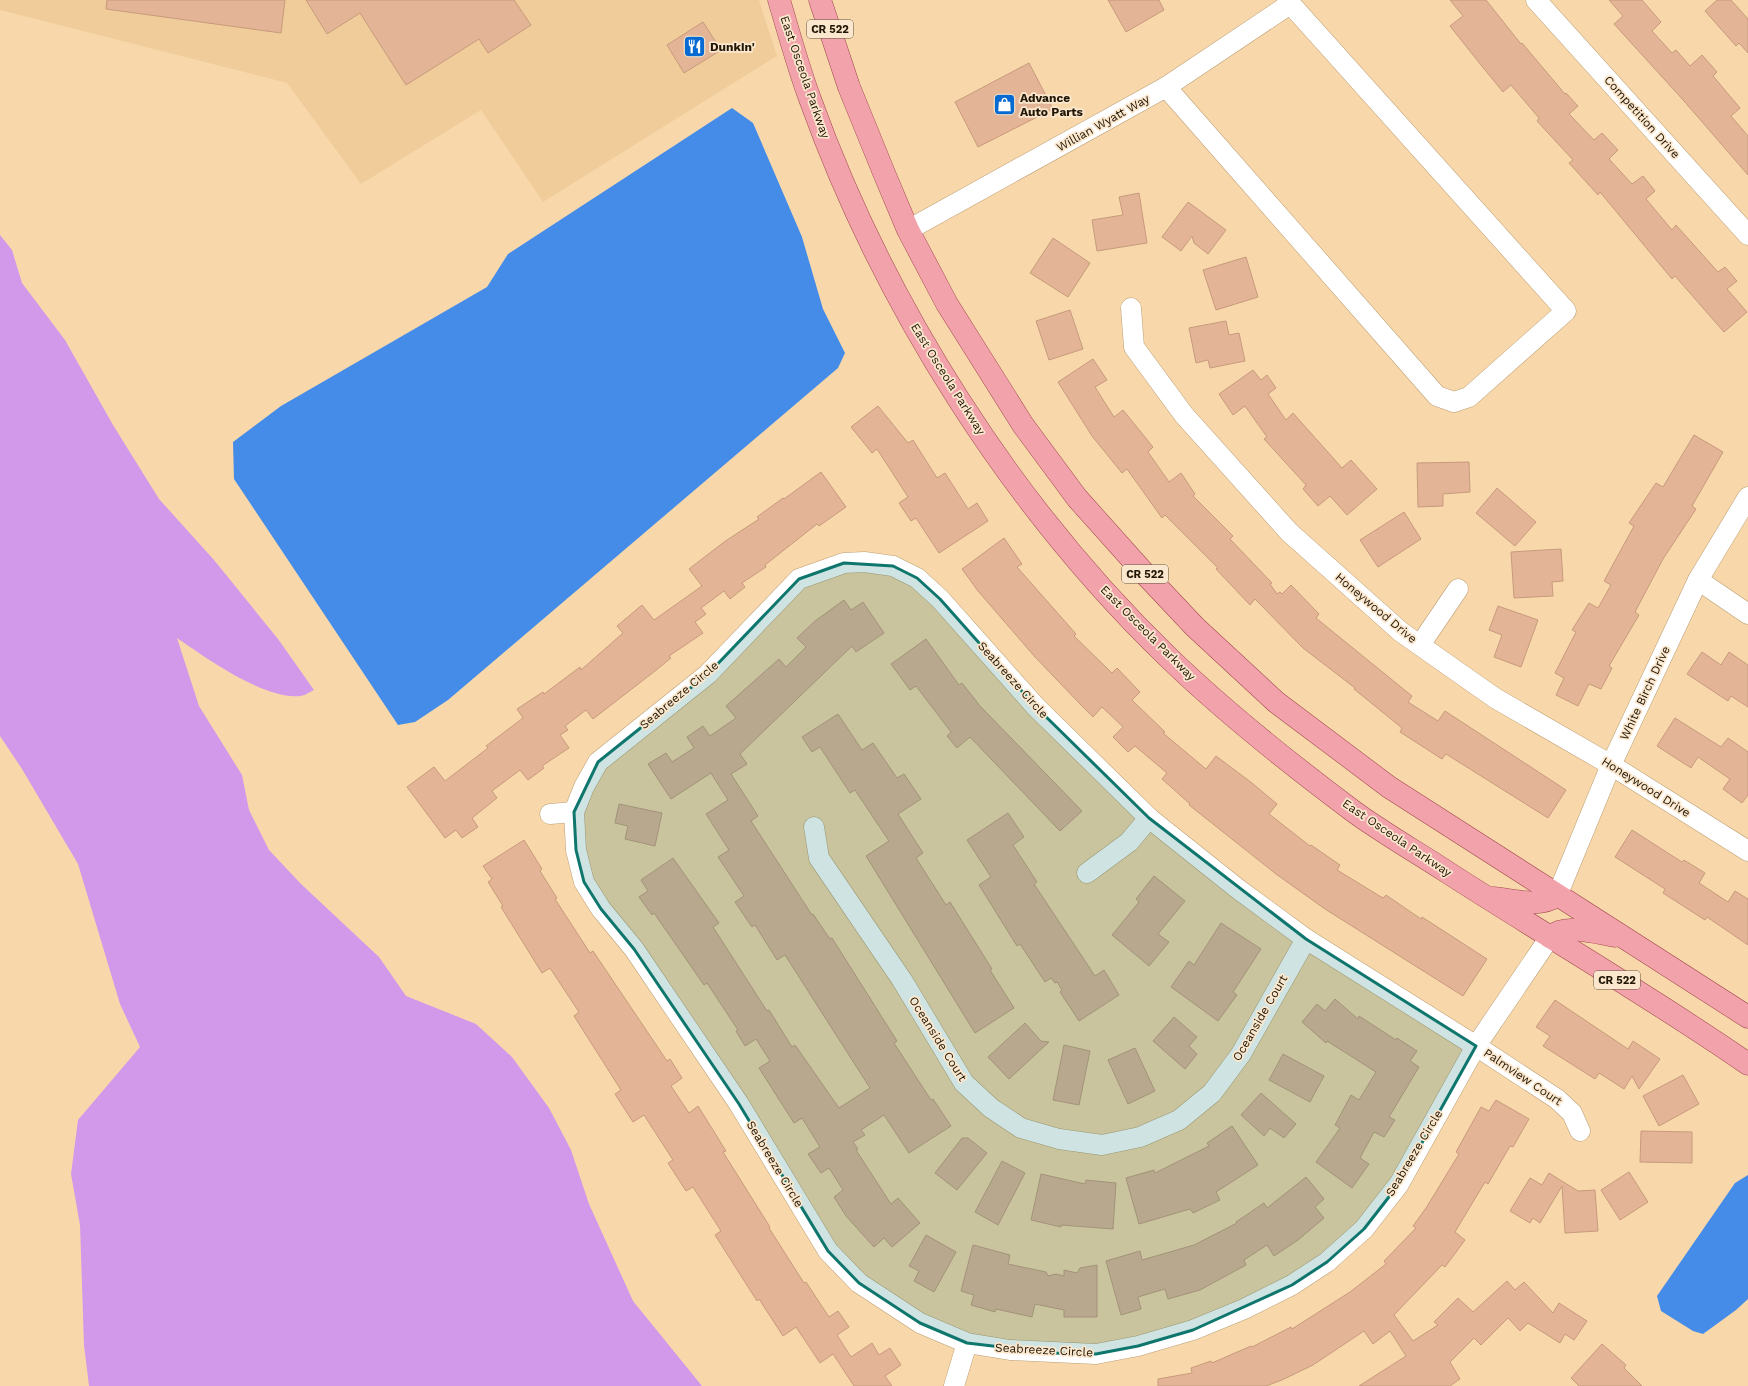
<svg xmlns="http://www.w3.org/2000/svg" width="1748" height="1386" viewBox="0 0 1748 1386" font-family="'Work Sans',sans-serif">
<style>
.built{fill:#f0cc9a}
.green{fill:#d298ea}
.water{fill:#458ce8}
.building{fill:#e3b596;stroke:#c79a7c}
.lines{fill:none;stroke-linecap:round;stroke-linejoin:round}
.minor-casing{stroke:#bc9e73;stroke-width:21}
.primary-casing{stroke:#a2494c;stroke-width:23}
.minor{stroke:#fff;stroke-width:20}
.primary{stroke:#f1a2ab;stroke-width:22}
.marked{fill:#0f766e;fill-opacity:0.2;stroke:#0f766e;stroke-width:3;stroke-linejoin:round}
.labels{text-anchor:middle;stroke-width:3.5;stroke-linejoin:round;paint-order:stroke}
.shield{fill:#fbe7cd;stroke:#625541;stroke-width:1}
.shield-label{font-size:11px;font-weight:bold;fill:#211605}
.poi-label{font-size:12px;font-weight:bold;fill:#211605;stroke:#fbe7cd;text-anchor:start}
.street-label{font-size:12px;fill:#211605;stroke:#fbe7cd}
</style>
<rect width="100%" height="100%" fill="#f8d8ab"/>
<path class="built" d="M0,0h759l18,56 -234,146 -62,-92 -120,74 -74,-101 -287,-73z"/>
<path class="green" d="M0,235l12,15 10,33 43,57 48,85 46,74 55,61 64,79 36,51c-4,2 -10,6 -14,6 -36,4 -95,-39 -123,-58l22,68 43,69 7,35 20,40 32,34 78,73 27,39 70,28 36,33 37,51 22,42 18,54 44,97 69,85h-613l-5,-41 -4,-120 -9,-51 7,-54 62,-73 -20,-43 -42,-140 -56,-95 -22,-33z"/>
<g class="water">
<path d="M732,108l21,15 49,114 21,72 22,44 -7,15 -390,332 -33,22 -17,3 -164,-246 -1,-37 48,-36 206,-119 21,-33z"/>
<path d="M1748,1175v124l-12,11 -33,24 -10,-3 -32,-20 -4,-15 78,-113z"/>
</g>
<g class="building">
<path d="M107,0h178l-4,33 -175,-24z"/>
<path d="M306,0h208l17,25 -43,28 -9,-14 -73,46 -46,-72 -33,21z"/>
<path d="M1108,0h51l5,10 -38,22z"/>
<path d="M1450,0h36l35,44 1,-1 43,51 1,-1 12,13 -9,8 25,26 8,-7 16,17 -9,9 23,25 11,-8 12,15 -9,8 26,31 4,-5 42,47 7,-5 12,14 -10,8 20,23 -23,20 -49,-56 -3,3 -72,-87 -2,3 -29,-32 4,-3 -36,-39 2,-3 -28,-33 -8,7 -22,-27 -31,-39 13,-10z"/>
<path d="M1609,0h33l19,22 -9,9 20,22 4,-3 14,16 12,-11 15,17 -4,4 27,32 -9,8 17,20v39l-64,-74 -70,-77 9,-8z"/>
<path d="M1717,0h14l17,19v34l-9,-10 -3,3 -31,-35z"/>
<path d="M703,22l18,28 -37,23 -17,-28z"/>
<path d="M1029,63l24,46 -75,38 -23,-45z"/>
<path d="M1139,193l8,50 -50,8 -5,-31 31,-5 -4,-18z"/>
<path d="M1188,202l38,28 -18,24 -14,-11 -2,-7 -11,15 -19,-14z"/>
<path d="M1053,238l37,25 -22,34 -38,-24z"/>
<path d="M1246,257l12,40 -42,13 -13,-40z"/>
<path d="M1070,310l13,39 -34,11 -13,-39z"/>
<path d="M1226,321l3,14 10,-2 6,28 -35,7 -2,-8 -12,3 -7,-35z"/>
<path d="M1093,359l14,21 -12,7 19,30 9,-7 30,37 -5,5 21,30 12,-9 14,21 -2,2 40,40 -3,3 42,44 -2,1 7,10 3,-2 2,2 9,-9 28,29 -3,4 96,78 -4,6 30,19 7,-10 121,79 -18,28 -102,-64 -4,5 -42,-27 2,-4 -48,-39 1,-1 -52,-40 -48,-49 -5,6 -34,-36 2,-1 -53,-53 -3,3 -35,-49 -5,4 -30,-37 -34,-54z"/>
<path d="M1253,370l8,10 6,-5 9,13 -8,6 18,26 7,-7 49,55 9,-8 26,29 -30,26 -17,-19 -12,10 -15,-17 3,-4 -42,-46 3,-2 -22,-31 -12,9 -14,-21z"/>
<path d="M878,406l30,37 5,-3 24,38 8,-5 23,36 9,-6 11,18 -49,32 -23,-35 -5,3 -12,-18 9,-6 -31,-48 -5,4 -21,-26z"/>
<path d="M1694,435l29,17 -31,54 4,3 -33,50 -28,53 4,3 -30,51 3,2 -11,21 -12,-5 -11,22 -22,-11 8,-17 -9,-5 21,-41 -4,-2 17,-27 9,5 13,-23 -7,-4 30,-55 -5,-3 27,-40 7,4z"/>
<path d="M1469,462l1,30 -27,2v12l-25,1 -1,-44z"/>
<path d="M821,472l25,35 -27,19 -2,-2 -52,41 1,2 -24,16 3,4 -15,12 -6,-8 -23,17 5,6 -11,8 8,11 -34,23 2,2 -16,13 -62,48 -7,-9 -21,16 3,4 -8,5 9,13 -27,18 2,2 -16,12 -8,-10 -28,21 5,7 -25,20 6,9 -16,11 -6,-8 -11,8 -38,-51 27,-20 11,14 43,-33 -2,-2 37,-28 -6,-9 26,-17 1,2 36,-27 1,3 42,-37 -6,-7 25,-21 12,15 48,-34 -13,-17 35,-27 35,-23 -2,-2 26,-19 1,1z"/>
<path d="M1497,488l39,34 -21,24 -39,-33z"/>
<path d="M1404,512l17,27 -43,28 -18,-27z"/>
<path d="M1004,538l18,26 -5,3 59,67 -2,2 38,37 5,-5 23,24 -8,8 33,32 -2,1 43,36 10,-13 36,27 25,21 -8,10 41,32 1,-1 29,20 -3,5 46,28 3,-3 35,24 1,-2 65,42 -24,37 -138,-87 -49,-35 -87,-69 1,-1 -28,-25 5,-6 -32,-27 -7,6 -15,-15 10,-10 -21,-20 -9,10 -12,-12 -46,-48 -57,-66 -16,-22z"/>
<path d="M1561,549l2,32 -11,1 1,14 -39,2 -3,-46z"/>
<path d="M844,600l7,10 12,-8 21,31 -28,19 -4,-6 -112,108 7,10 -16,10 27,42 -7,5 61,94 1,-1 17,25 2,-1 65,103 -3,2 37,57 2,-1 18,27 -42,27 -25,-38 -23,15 4,5 -12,7 5,7 -2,1 35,54 7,-6 22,25 -28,24 -8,-9 -10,9 -28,-31 -12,-19 9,-7 -14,-22 -8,5 -13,-19 12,-7 -18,-29 -8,5 -35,-55 11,-7 -14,-22 -11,7 -9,-15 2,-1 -31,-47 -3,2 -50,-72 -2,2 -13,-18 9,-6 -7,-11 32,-22 46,65 -6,4 54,84 2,-1 23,37 3,-2 44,63 31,-20 -85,-133 -8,5 -22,-35 -3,2 -17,-25 9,-6 -26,-39 11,-7 -23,-36 22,-14 -17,-27 -40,26 -23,-35 18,-11 6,9 22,-14 -7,-11 16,-11 7,10 26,-18 -10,-12 53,-47 7,8 20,-20 -9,-9 18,-17z"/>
<path d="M1498,606l40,14 -17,47 -27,-10 8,-22 -13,-5z"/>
<path d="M926,639l33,46 3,-2 18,23 102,105 -22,20 -90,-94 -13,11 -10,-12 4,-4 -35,-46 -6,4 -19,-26z"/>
<path d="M1702,652l19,13 8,-13 19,13v42l-17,-11 -3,5 -41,-27z"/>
<path d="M838,714l24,36 11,-7 24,35 7,-4 17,25 -23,15 25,39 -7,5 30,47 4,-3 42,67 -2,1 24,38 -39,25 -109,-177 23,-15 -34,-51 -5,3 -30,-46 -8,5 -10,-15z"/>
<path d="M1675,718l46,29 7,-9 20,14v43l-6,8 -19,-14 7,-10 -32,-22 -7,11 -34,-22z"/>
<path d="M619,804l43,9 -7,33 -30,-7 3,-13 -13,-3z"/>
<path d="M1008,813l16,24 -11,8 24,37 -3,2 61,92 9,-6 15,25 -40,26 -19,-29 2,-2 -5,-8 -2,1 -4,-5 -6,4 -25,-38 -3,2 -38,-61 12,-8 -24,-37z"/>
<path d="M1632,830l50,32 2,-2 21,13 -6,10 29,19 7,-11 13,8v46l-41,-28 -2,3 -42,-27 2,-4 -50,-32z"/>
<path d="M524,840l18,29 -2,2 17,27 -2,1 35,54 3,-2 74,110 3,-2 12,19 -11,8 18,27 9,-7 28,45 -3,1 47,75 -1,1 35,55 2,-1 23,35 9,-6 11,16 -12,8 14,22 21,-14 7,12 11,-7 11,17 -16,11 7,10h-38l-21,-32 -13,9 -24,-36 -13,9 -24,-37 -2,2 -42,-66 6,-4 -28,-44 -7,4 -18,-28 5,-3 -29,-45 -11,7 -18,-28 6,-4 -47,-74 5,-4 -29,-44 -8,5 -41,-66 2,-1 -15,-24 4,-3 -9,-13z"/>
<path d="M1154,876l31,25 -27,33 11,8 -20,24 -37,-31 27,-33 -3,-3z"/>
<path d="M1221,923l40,26 -28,43 4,3 -19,26 -47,-34 18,-26 5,4z"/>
<path d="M1335,999l23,20 1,-3 37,24 1,-2 20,13 -7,10 9,6 -30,50 6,3 -11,17 -10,-5 -14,26 9,6 -17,24 -36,-26 24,-34 -5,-3 16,-30 8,5 17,-28 -49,-31 -1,2 -24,-21 15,-18 8,7z"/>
<path d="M1555,1000l73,49 5,-8 27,18 -21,30 -7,-13 -8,13 -25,-16 -4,6 -52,-33 7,-10 -14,-9z"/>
<path d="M1174,1017l23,20 -8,9 8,8 -12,15 -32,-28z"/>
<path d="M1025,1023l16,18 8,1 -40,37 -21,-22z"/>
<path d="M1064,1045l26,6 -11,54 -26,-5z"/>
<path d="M1135,1048l20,43 -27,13 -20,-44z"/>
<path d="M1283,1054l41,22 -14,26 -41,-22z"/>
<path d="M1683,1075l16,29 -40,22 -16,-30z"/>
<path d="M1261,1093l35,31 -12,14 -14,-10 -6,8 -23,-21z"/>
<path d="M1496,1100l33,19 -16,28 -3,-1 -22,38 -3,-2 -30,50 10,8 -20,27 -3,-2 -48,50 19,26 25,-16 -4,-3 24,-24 15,14 34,-31 8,9 9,-8 29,31 6,-10 28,18 -13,19 -9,-6 -5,9 -32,-20 -8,8 -12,-13 -27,27 -7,-7 -24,24 10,17 -10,7h-91l47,-30 -16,-25 -17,13 -9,-13 -51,34 -31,15 -16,6h-108v-7l34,-6 -1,-5 20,-7 1,2 39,-17 1,1 39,-20 1,2 58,-37 36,-28 -2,-3 32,-33 -3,-2 13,-18 33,-54 -3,-2 25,-45 8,4z"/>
<path d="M1232,1126l26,39 -42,27 4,8 -27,13 -3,-4 -51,15 -13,-46 28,-8 1,3 54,-27 -2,-3z"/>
<path d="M1641,1131l51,1v31l-52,-1z"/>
<path d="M962,1138h6l19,15 -30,37 -22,-17z"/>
<path d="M1002,1161l23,12 -27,52 -23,-13z"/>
<path d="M1629,1172l19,30 -28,18 -19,-30z"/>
<path d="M1549,1173l29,18 17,-1 3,41 -33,2 -3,-47 -22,37 -7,-5 -3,5 -20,-12 20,-33 12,7z"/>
<path d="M1041,1174l44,10 1,-4 30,3 -3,46 -52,-4v2l-30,-7z"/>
<path d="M1306,1177l18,22 -9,8 9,11 -26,22 -24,16 -7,-11 -23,15 2,5 -46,25 -32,9 -3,-10 -27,8 3,12 -20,6 -15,-54 34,-10 2,9 52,-15 43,-22 -1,-1 28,-19 3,5z"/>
<path d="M926,1235l30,17 -22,40 -20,-11 5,-10 -10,-5z"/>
<path d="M973,1245l37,10 -2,9 38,8 2,4 8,-2 8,2v-6l13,3 3,-5 17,-3v52h-33v-7l-29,-6 -3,13 -36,-8 -1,3 -24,-7 3,-10 -13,-4z"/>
<path d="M1602,1344l24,21 -2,3 18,18h-63l-8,-8z"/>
</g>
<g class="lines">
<defs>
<g id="minor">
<path d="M1536,0l212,235"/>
<path d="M1166,87l271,309 17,6 15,-5 97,-86 -279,-311"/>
<path d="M908,230l258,-143 124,-83"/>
<path d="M1131,308l3,39 50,68 105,117 112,100 94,66 116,67 137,86"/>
<path d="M1698,580l50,34"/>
<path d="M1420,645l38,-56"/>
<path d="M550,814l24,-2"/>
<path d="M814,827l5,31 83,122 62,103 27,25 30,20 38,11 43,6 38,-8 39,-17 33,-27 29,-39 65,-115"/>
<path d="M1087,873l42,-31 20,-24"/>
<path d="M1557,896l54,-131 87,-185 50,-83"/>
<path d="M1550,937l-74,109 -77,138 -35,45 -37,33 -35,23 -48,24 -51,21 -55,16 -42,8 -86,-4 -43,-7 -47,-20 -61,-40 -31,-32 -89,-147 -105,-155 -33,-40 -17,-27 -8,-32 -2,-38 10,-25 14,-25 110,-88 91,-95 45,-16 20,-1 29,4 24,12 23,21 96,108 113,111 89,71 68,50 170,107 81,53 15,14 8,18"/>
<path d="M954,1386l13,-43"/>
</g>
<g id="primary">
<path d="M779,0c10,33 19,67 31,99 74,206 202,408 360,560 57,55 119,104 183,152 30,22 62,40 94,61 99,64 203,124 301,192"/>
<path d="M820,0l29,87 35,86 24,57 39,74 76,121 54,73 68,76 50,53 81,75 113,85 359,230"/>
<path d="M1493,898c21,2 45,10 64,-2"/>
<path d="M1550,937c15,-14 47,-4 65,-1"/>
</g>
</defs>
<use href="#minor" class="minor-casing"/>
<use href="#primary" class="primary-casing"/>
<use href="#minor" class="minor"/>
<use href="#primary" class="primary"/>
</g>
<path class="marked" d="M844,563l49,3 24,12 23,21 96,108 113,111 157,121 170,107 -77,138 -35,45 -37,33 -35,23 -99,45 -55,16 -42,8 -45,-1 -84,-10 -47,-20 -61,-40 -31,-32 -89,-147 -105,-155 -33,-40 -17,-27 -8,-32 -2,-38 24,-50 110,-88 91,-95z"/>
<defs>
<symbol id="restaurant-square" viewBox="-11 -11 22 22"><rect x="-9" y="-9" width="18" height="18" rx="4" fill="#056ad2" stroke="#fbe7cd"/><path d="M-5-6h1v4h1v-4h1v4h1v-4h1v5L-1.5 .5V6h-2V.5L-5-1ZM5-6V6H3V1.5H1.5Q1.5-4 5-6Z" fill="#fff"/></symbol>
<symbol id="shop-square" viewBox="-11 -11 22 22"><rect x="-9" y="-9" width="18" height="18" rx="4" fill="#056ad2" stroke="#fbe7cd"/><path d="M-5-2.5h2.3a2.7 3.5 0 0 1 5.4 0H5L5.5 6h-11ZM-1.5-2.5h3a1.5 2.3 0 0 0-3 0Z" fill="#fff"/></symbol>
</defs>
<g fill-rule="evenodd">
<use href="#restaurant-square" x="682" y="34" width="25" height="25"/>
<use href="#shop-square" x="992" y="92" width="25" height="25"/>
</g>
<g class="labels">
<g class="shield">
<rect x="807" y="20" width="46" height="18" rx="3"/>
<rect x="1122" y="565" width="46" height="18" rx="3"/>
<rect x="1594" y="971" width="46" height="18" rx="3"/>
</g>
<g class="shield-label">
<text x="830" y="33">CR 522</text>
<text x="1145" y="578">CR 522</text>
<text x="1617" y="984">CR 522</text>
</g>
<g class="poi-label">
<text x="710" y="51">Dunkin'</text>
<text x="1020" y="102">Advance<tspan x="1020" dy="14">Auto Parts</tspan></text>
</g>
<g class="street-label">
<text transform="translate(805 77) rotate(71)" y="4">East Osceola Parkway</text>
<text transform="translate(1642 117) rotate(48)" y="4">Competition Drive</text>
<text transform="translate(1103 123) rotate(-29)" y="4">Willian Wyatt Way</text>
<text transform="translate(948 379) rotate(58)" y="4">East Osceola Parkway</text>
<text transform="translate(1376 608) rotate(40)" y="4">Honeywood Drive</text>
<text transform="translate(1148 633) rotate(45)" y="4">East Osceola Parkway</text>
<text transform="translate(1013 680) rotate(48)" y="4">Seabreeze Circle</text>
<text transform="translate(1645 693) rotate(-65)" y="4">White Birch Drive</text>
<text transform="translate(679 695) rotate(-40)" y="4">Seabreeze Circle</text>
<text transform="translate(1646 787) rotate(32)" y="4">Honeywood Drive</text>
<text transform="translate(1397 838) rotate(34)" y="4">East Osceola Parkway</text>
<text transform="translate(1260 1018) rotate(-60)" y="4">Oceanside Court</text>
<text transform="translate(938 1039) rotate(58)" y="4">Oceanside Court</text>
<text transform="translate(1523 1077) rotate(34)" y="4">Palmview Court</text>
<text transform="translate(1414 1153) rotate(-59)" y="4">Seabreeze Circle</text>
<text transform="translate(775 1164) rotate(59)" y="4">Seabreeze Circle</text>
<text transform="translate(1044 1350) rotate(3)" y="4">Seabreeze Circle</text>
</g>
</g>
</svg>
